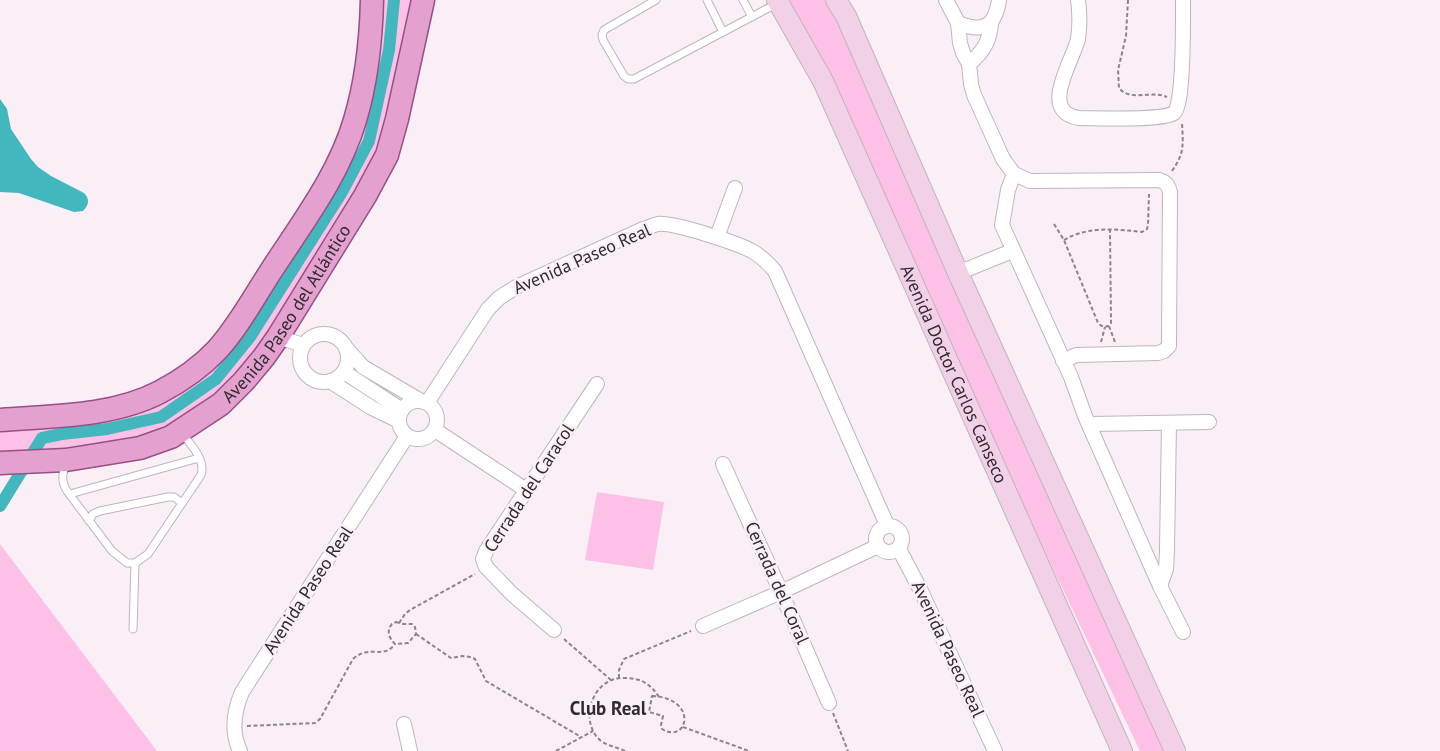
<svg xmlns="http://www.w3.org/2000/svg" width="1440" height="751" viewBox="0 0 1440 751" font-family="'PT Sans',sans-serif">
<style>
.green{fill:#fdc1e8}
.water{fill:#42b8be}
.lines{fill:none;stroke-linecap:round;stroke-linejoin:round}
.canal{stroke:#42b8be;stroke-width:12}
.service-casing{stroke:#bfb5bb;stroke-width:9}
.minor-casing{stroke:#bfb5bb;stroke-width:16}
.secondary-casing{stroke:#bfb5bb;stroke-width:22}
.primary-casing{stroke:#994f83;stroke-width:25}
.path{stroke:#8c8489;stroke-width:2;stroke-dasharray:4 2.5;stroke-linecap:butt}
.service{stroke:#fff;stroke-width:7}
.minor{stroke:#fff;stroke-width:14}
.secondary{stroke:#f2d0e8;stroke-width:20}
.primary{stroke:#e4a1d0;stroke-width:22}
.labels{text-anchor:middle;stroke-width:5;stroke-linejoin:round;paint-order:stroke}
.street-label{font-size:18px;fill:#302c2e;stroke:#faeff6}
.neighbourhood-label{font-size:19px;font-weight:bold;fill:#302c2e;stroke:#faeff6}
</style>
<rect width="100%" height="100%" fill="#faeff6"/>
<g class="green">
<path d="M376,0h38l-23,112 -24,67 -116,182c-32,32 -66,61 -110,76 -41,14 -97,12 -141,15v-25l192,-42 166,-264z"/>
<path d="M786,0h39l37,70 304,681h-26l-103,-216 -132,-288z"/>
<path d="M597,492l67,10 -11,68 -68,-10z"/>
<path d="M0,544l157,207h-157z"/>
</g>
<path class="water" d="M0,99l7,10 4,20 20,30 7,8 13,9 33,17c6,6 5,12 -1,18l-9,1 -55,-19 -19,-1z"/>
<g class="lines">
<path class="canal" d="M0,506l42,-68 20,-4 45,-5 54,-12 55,-38 34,-42 92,-145 27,-51 20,-91 5,-50"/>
<defs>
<g id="service">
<path d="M656,0l-52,30 -2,5 1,5 21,36 4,3h6l142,-75"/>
<path d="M707,0l16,32"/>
<path d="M743,0l9,17"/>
<path d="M66,463c-4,11 -5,18 1,28l45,60 15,12h8l13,-9 53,-79c5,-15 -10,-30 -19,-42"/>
<path d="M70,494l129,-36"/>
<path d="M89,521l4,-7 7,-3 68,-14h6l8,6"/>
<path d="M133,629l2,-66"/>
</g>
<g id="minor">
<path d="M946,0l12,23 2,20 3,10 6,11 2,20 3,11 29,64 11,15 -6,16 -6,35 69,152 14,39 75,170 23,46"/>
<path d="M1078,0c2,14 2,25 0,39 -5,22 -40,73 1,79 18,0 83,3 95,-5 10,-7 9,-96 9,-113"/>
<path d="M958,23c25,10 37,4 41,-23"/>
<path d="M969,64c14,-12 21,-23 22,-41"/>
<path d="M1014,174l16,7 129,-1c7,2 9,5 11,12l-1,154 -5,5 -6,2 -82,2 -13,6"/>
<path d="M717,237l18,-49"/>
<path d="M958,273l54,-22"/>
<circle cx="324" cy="358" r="24"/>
<path d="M278,337l25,8"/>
<path d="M347,349l16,18 58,34"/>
<path d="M344,372l58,38"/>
<path d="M330,381l42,27 27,13"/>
<circle cx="418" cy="420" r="19"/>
<path d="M427,403l61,-94 11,-11 17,-11 127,-58c5,-1 10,-4 15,-5 15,-2 79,19 94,27 9,5 16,12 23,20l112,254"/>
<path d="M1090,424l119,-2"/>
<path d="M435,430l91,60"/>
<path d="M723,464l58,128 48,111"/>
<circle cx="889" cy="539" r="13"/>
<path d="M899,549l22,42 74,160"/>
<path d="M1160,586l6,-17 1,-18 2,-128"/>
<path d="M703,626l78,-34 97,-46"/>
<path d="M554,630l-43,-37 -25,-26 -3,-8 3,-8 111,-167"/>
<path d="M404,724l6,27"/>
<path d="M240,751c-9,-19 -6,-40 2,-59l165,-256"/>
</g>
<g id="secondary">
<path id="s1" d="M777,0l46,81 299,670"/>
<path d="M836,0l10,16 112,257 217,478"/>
</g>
<g id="primary">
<path d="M0,420c52,-4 112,-3 160,-28 21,-11 41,-25 57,-42 21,-23 37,-53 54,-79 31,-48 68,-96 84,-151 12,-40 16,-79 17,-120"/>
<path id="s2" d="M0,463l66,-3 74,-12 31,-11 50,-33 23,-23 20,-24 14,-20 87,-141 22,-41 10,-36 26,-119"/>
</g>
</defs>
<use href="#service" class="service-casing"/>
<use href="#minor" class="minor-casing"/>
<use href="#secondary" class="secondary-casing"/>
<use href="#primary" class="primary-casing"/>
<g class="path">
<path d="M1128,0l-2,36 -8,34 1,18c11,14 33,2 48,9"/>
<path d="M1172,171c13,-19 11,-26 10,-49"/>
<path d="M1054,224l10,16 34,83c4,4 6,4 11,3l2,-3 -1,-93"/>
<path d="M1064,240c24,-14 51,-11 78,-8l5,-3 1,-4 1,-31"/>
<path d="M1109,326l6,16"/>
<path d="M1101,342l4,-15"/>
<path d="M396,622l7,2h9l3,3 1,7 -8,9 -13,1c-6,-6 -9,-13 -3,-20z"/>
<path d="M399,623l6,-9 5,-4 65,-36"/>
<path d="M416,634l35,24 11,-2 8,1 5,2 11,22 95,56"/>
<path d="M564,639l47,41"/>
<path d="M619,678v-8l5,-11 67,-28"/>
<path d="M652,696c47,2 36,49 10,33l-1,-4 2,-9 -14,-4z"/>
<path d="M833,713l15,38"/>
<path d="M247,726l68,-3 5,-4 33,-60c16,-15 30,1 42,-15"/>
<path d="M683,727l66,24"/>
<path d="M556,751l37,-20"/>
<path d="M625,751c-8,-4 -17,-5 -24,-10 -20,-16 -12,-53 11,-61 7,-3 16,-2 23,-1 11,2 18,9 24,18"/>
</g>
<use href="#service" class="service"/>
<use href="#minor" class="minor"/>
<use href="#secondary" class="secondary"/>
<use href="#primary" class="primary"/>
</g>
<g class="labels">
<g class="street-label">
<text transform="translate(582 259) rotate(-24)" y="6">Avenida Paseo Real</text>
<text dy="6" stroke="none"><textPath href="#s2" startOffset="346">Avenida Paseo del Atlántico</textPath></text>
<text dy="6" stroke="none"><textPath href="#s1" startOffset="414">Avenida Doctor Carlos Canseco</textPath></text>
<text transform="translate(529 488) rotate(-57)" y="6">Cerrada del Caracol</text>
<text transform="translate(777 583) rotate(66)" y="6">Cerrada del Coral</text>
<text transform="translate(308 590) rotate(-57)" y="6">Avenida Paseo Real</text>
<text transform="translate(948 649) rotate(65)" y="6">Avenida Paseo Real</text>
</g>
<g class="neighbourhood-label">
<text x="608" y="715">Club Real</text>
</g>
</g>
</svg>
